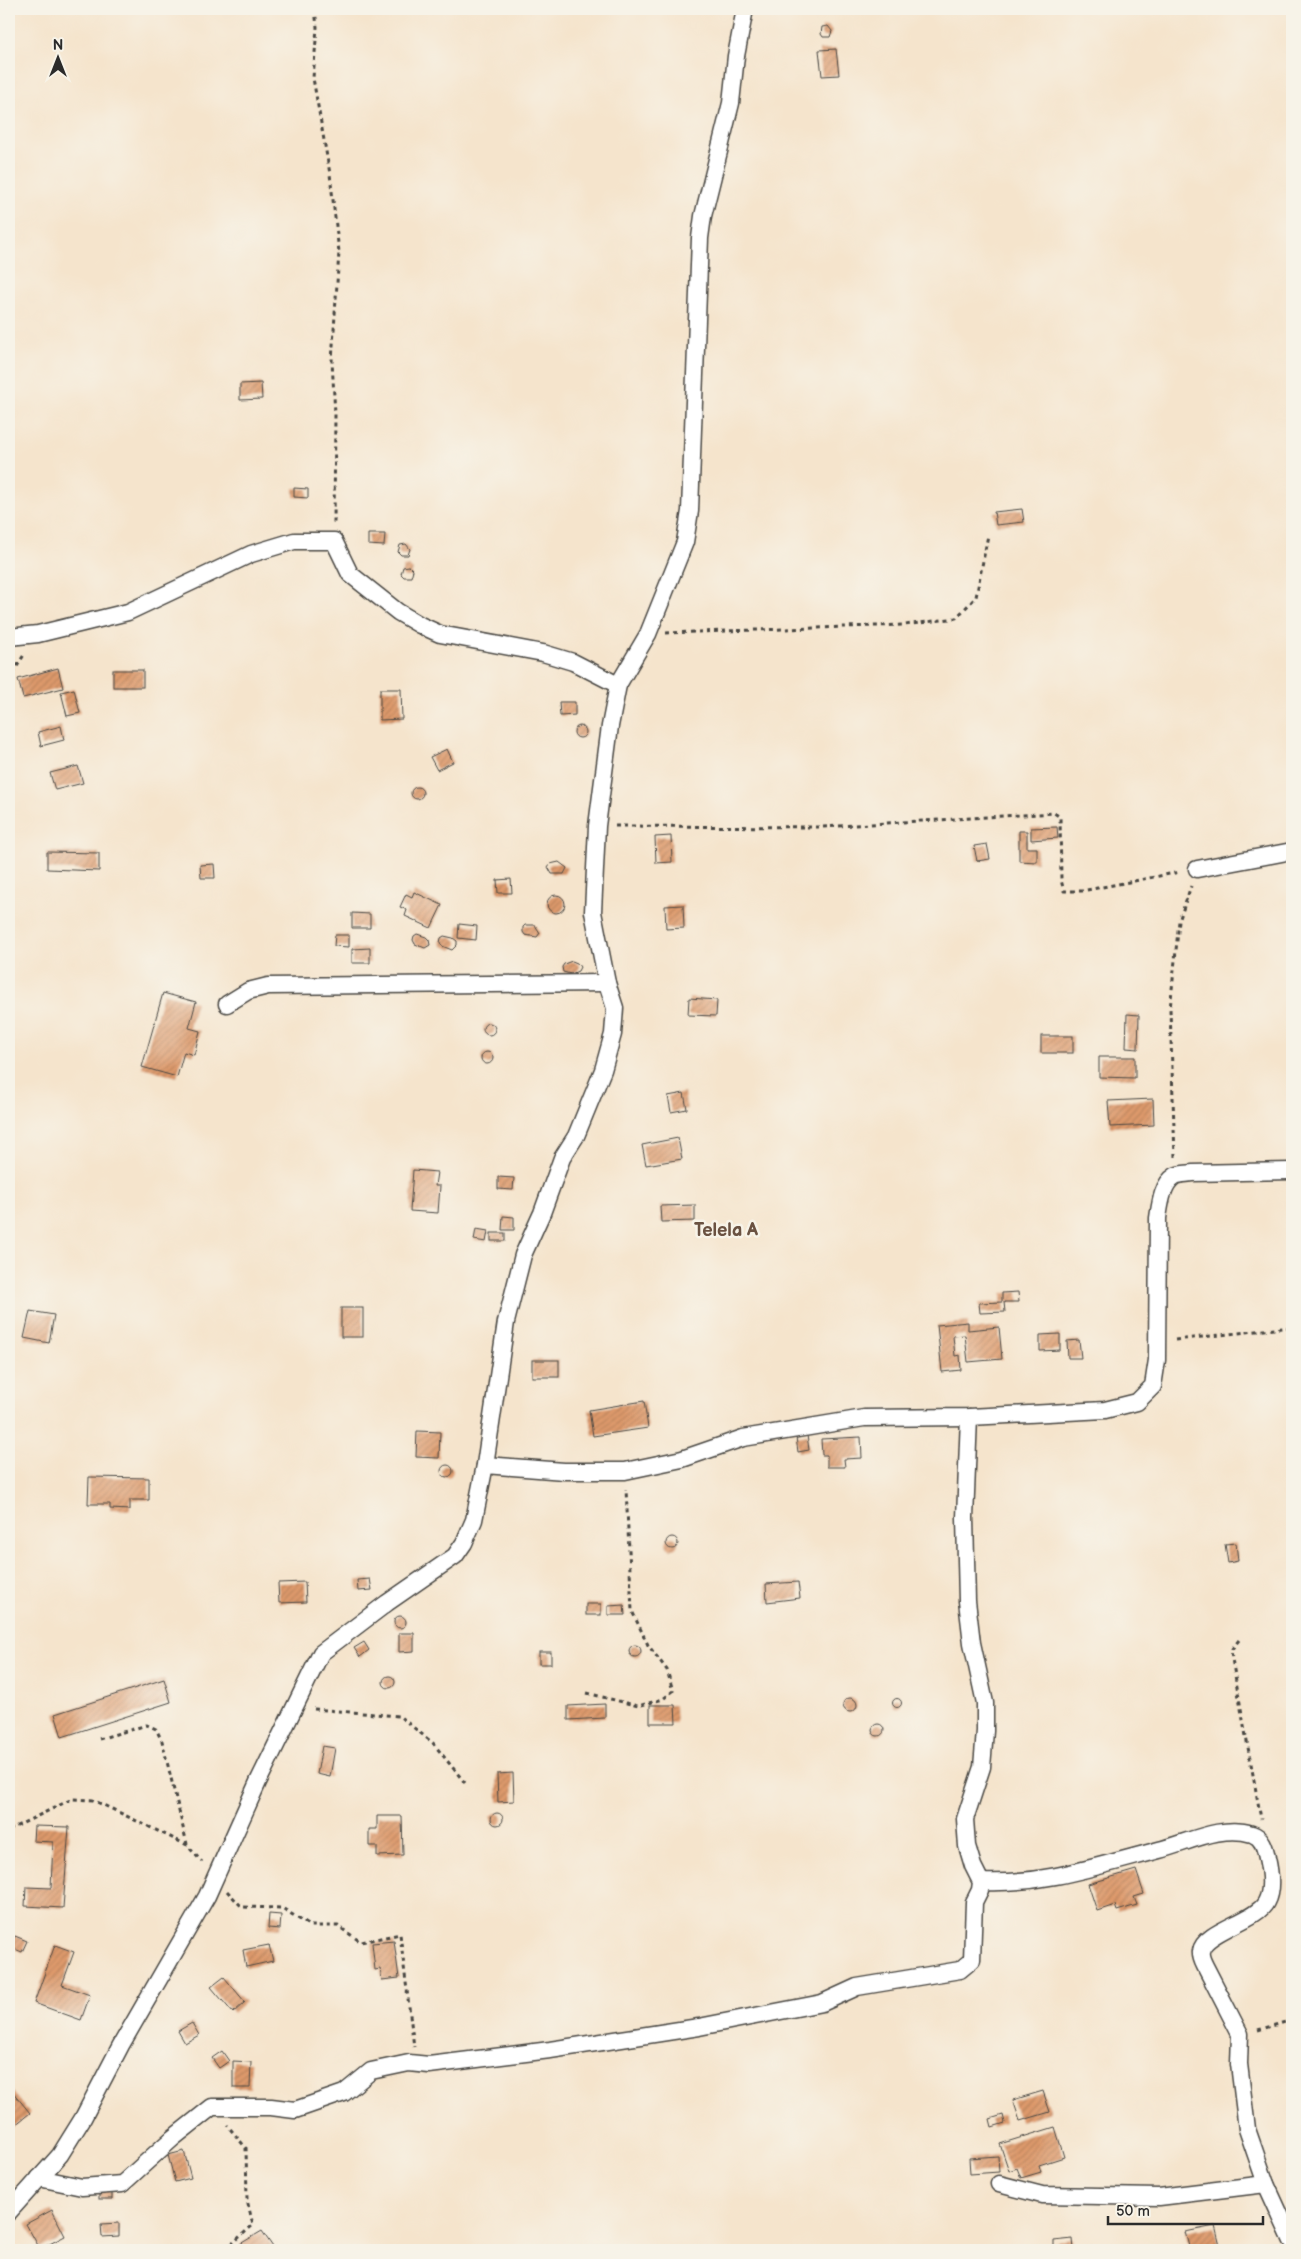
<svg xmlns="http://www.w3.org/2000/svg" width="1301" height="2259" viewBox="0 0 1301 2259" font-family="'Balsamiq Sans',sans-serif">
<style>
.building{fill:url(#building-hatch)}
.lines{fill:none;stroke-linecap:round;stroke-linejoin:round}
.minor-casing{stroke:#494743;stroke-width:19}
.path{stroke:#494743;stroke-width:3;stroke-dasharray:4 4;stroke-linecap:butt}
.minor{stroke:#fff;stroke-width:16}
.labels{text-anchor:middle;stroke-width:5;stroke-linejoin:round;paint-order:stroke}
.quarter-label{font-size:18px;font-weight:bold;fill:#6a5242;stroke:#f7f3e8}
</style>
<defs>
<pattern id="building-hatch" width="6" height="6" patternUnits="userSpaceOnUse" patternTransform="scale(1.25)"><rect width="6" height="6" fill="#de9a6c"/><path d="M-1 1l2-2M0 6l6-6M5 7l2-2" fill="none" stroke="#b47e59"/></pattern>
</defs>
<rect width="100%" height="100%" fill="#f7f3e8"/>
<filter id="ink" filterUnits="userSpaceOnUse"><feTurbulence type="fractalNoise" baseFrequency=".02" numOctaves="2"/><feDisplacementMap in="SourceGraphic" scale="10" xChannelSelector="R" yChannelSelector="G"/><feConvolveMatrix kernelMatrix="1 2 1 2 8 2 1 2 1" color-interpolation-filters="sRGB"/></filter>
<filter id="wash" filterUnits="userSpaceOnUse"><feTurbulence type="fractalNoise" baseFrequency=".0096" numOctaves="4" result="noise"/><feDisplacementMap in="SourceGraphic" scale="20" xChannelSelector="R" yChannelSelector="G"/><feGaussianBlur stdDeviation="1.12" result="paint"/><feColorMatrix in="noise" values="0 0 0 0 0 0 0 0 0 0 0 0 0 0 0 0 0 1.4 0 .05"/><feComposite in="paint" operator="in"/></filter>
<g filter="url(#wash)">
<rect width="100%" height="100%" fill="#f5e4cc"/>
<g id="blocks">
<g class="building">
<path d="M828,26l4,5 -2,6h-7l-2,-3 1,-7z"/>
<path d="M836,49l3,26 -17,1 -3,-26z"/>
<path d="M261,383l1,16 -22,1v-16z"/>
<path d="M294,488l14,1v9l-14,-1z"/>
<path d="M1022,509l2,13 -28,3 -2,-13z"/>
<path d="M368,534h17l-1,12 -16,-1z"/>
<path d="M406,544l4,5 -2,6h-7l-3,-3 2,-7z"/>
<path d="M409,566l4,4 -2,7h-7l-3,-3 2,-7z"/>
<path d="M58,668l5,20 -40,10 -5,-19z"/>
<rect x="113" y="670" width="30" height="17"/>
<path d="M74,689l6,24 -13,3 -6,-24z"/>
<path d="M380,689h21l1,30 -22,1z"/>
<path d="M559,702h16v13l-15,1z"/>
<circle cx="580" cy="732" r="6"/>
<path d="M61,726l3,14 -23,6 -3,-14z"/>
<path d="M447,749l6,13 -16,8 -7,-13z"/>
<path d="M78,766l5,17 -28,7 -5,-17z"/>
<circle cx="417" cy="793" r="6"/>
<path d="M1057,827l1,11 -27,2v-12z"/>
<path d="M1019,831h8v17h10v14l-18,-1z"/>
<path d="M671,836l1,26 -16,1 -1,-26z"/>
<path d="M987,844l3,15 -13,2 -3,-15z"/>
<path d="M47,852l52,1v18l-52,-2z"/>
<path d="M559,862l8,6 -3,6h-12l-4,-7 2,-3z"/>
<path d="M214,864l1,14h-14l-1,-13z"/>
<path d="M511,879l1,14h-14l-1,-13z"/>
<path d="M414,892l28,13 -11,23 -26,-12 2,-6 -7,-3 6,-13 6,3z"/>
<circle cx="556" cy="904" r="9"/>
<path d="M683,905l1,23 -18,1 -1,-23z"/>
<path d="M352,913l18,1v14h-18z"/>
<path d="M459,924l18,2 -1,14 -18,-2z"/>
<path d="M525,925h10l5,8 -3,4 -12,-2 -2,-3v-5z"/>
<path d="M417,934l9,3 3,3 1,5 -5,3 -10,-4 -2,-4 1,-4z"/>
<path d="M335,935h14v12l-15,-1z"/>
<path d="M444,936l9,2 4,3v4l-5,5 -10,-4 -2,-3 1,-5z"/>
<path d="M370,948v15h-18v-14z"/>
<path d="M572,961l5,2 3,4 -2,4 -7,3 -8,-2 -1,-5 2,-3z"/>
<path d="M163,993l33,9 -7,26 11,3 -6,24 -10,-3 -7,25 -35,-10z"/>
<path d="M689,998l28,2 -1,16 -28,-1z"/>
<path d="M1127,1014l12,1 -1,34 -12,-1z"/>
<circle cx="489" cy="1029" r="6"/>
<rect x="1041" y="1036" width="32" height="17"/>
<circle cx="487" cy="1058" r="6"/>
<path d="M1099,1057h36v21l-36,-1z"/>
<path d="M684,1093l3,16 -16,3 -3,-16z"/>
<path d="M1153,1099l1,26 -44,2 -2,-26z"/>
<path d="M678,1138l4,21 -36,6 -4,-20z"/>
<path d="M413,1170l24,2 -2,14h5l-2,27 -28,-2z"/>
<path d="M498,1177l16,1 -1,12 -15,-1z"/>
<path d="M695,1205v16l-34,1 -1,-16z"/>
<path d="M503,1216l11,1v13h-12z"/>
<path d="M476,1229l12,2 -2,11 -12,-2z"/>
<rect x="491" y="1233" width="14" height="8"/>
<path d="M1018,1292l1,10h-15l1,10 -25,1 -1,-10 23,-1v-9z"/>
<rect x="341" y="1308" width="22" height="29"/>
<path d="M30,1311l24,4 -5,28 -25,-5z"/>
<path d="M968,1322v8l31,-3 3,32 -34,3 -3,-27 -12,1 2,20 5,-1 1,15 -19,2 -5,-47z"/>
<path d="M1060,1334v16l-20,1v-16z"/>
<path d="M1079,1340l2,18h-13l-1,-17z"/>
<rect x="532" y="1360" width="27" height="17"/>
<path d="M644,1401l4,27 -55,8 -4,-26z"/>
<path d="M417,1431l23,1 -1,26 -23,-1z"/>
<path d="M807,1435l2,15 -11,2 -2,-15z"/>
<path d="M861,1437l1,21 -18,1 1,8h-18v-12h-5l-1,-16z"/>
<circle cx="447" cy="1471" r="6"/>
<path d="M89,1477l60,1v22h-19v10l-20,-1v-5h-22z"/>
<circle cx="672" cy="1543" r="6"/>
<path d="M1236,1543l2,18 -10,2 -3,-19z"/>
<path d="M370,1579l2,11 -14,1 -1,-11z"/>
<path d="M305,1582l1,20 -27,1 -1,-20z"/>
<path d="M798,1582l2,16 -33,4 -1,-18z"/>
<rect x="586" y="1604" width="15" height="11"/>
<path d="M624,1605l1,10h-17v-9z"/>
<circle cx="400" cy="1622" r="6"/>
<path d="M399,1633h15v18l-15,1z"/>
<path d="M364,1642l5,8 -9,7 -6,-9z"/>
<circle cx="635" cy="1651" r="6"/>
<rect x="539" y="1652" width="12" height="12"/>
<circle cx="389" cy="1682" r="6"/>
<path d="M164,1679l7,23 -109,35 -7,-23z"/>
<circle cx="850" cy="1705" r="7"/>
<circle cx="897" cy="1703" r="4.5"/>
<path d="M605,1704v14l-37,2v-14z"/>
<path d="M650,1705h25l1,18h-26z"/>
<circle cx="878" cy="1730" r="6"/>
<path d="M322,1746l13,2 -5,29 -13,-3z"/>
<path d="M513,1773l1,28 -16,1 -1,-28z"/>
<circle cx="497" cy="1819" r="6"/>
<path d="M377,1816h25l1,39 -26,1v-10h-8v-17h8z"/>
<path d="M34,1826l35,1 -6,81 -38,-2 1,-19 25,1 2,-46 -20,-1z"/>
<path d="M1136,1870l8,24 -10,3 3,8 -20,6 -2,-6 -18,6 -9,-27z"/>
<path d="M269,1914l12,1 -1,14 -12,-1z"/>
<path d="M15,1936l12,5 -5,11 -12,-5z"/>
<path d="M394,1941l5,37 -17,2 -2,-11 -5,1 -3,-27z"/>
<path d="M55,1945l19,7 -12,33 28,10 -9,25 -47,-17z"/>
<path d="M269,1945l4,16 -27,6 -3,-17z"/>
<path d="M224,1977l21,25 -12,11 -22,-26z"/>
<path d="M192,2023l7,12 -14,8 -7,-12z"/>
<path d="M222,2051l7,10 -10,7 -7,-10z"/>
<path d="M233,2061l18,1 -1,26h-17z"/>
<path d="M12,2091l18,22 -21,17v-36z"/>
<path d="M1043,2091l7,21 -30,9 -7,-21z"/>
<path d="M1003,2115l2,8 -13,4 -2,-8z"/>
<path d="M1055,2127l9,30 -25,8 2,7 -20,6 -4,-10 -8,3 -9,-27z"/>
<path d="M184,2151l7,27 -16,4 -7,-27z"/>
<path d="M998,2156l1,16 -29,2 -1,-16z"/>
<rect x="99" y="2191" width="13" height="8"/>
<path d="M52,2210l13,26 -25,13 -14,-25z"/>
<path d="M119,2223v13l-17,1 -1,-13z"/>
<path d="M1215,2226l6,24h-31l-5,-18z"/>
<path d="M262,2231l13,19h-31l-4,-6z"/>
<path d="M1073,2239l1,11h-20v-9z"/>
</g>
</g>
</g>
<g filter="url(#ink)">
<use href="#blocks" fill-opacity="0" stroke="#494743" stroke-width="1"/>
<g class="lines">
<defs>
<g id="minor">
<path d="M9,637l29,-3 90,-22 123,-58 43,-13h40l16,33 48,38 22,13 20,9 103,19 30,9 45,23"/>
<path d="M1197,869l95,-18"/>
<path d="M227,1004l21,-13 20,-5 339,-3"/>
<path d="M485,1465l79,6h61l57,-12 61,-21 121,-20 105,-1 136,-7 32,-8 16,-16 4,-26 1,-142c2,-13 4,-34 17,-42 4,-2 12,-2 17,-3l100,-2"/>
<path d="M981,1882c25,1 50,-1 75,-6 35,-7 69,-17 103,-26 28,-7 63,-26 93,-16 10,3 13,13 15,24 3,13 6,31 -1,44 -9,19 -62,29 -65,49 -1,5 2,11 4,15l35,68 -1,30 8,65 19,55 26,57"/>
<path d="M39,2178l43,9 40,-3 51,-46 39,-31h59l24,3 49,-17 27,-22 38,-8 20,2 121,-15 149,-23 123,-24 35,-16 103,-17 12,-10 2,-58 6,-12 1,-8 -8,-16 -6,-20 -2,-27 17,-52 3,-36v-28l-13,-60 -5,-42 -2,-83 4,-101"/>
<path d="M999,2184l43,11 117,2 107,-13"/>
<path d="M9,2212l51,-57 23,-37 38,-73 86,-149 51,-114 63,-129 66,-50 68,-47 9,-13 10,-23 11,-55 21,-143 17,-67 19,-42 20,-55 14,-22 27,-66 10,-36 2,-26 -8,-25 -14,-71 4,-86 13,-100 8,-41 30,-51 37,-92 5,-31 10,-273 3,-22 28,-113 5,-47 9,-47"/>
</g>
</defs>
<use href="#minor" class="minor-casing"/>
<g class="path">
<path d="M315,9l2,18 -4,51 17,96 9,78 -7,109 3,53 -1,109"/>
<path d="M666,633l239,-8 51,-7 20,-21 12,-62"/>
<path d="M9,680l16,-27"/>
<path d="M615,826l206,1 233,-14 6,4 1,63 3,11h18l98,-19"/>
<path d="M1175,1157l-5,-148 9,-88 12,-35"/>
<path d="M9,1327l3,-1"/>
<path d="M1175,1340l117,-13"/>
<path d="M1239,1640l-8,10 1,9 29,160"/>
<path d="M587,1693l51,13 25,-7 10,-8 -6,-21 -19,-25 -16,-34 -6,-122"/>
<path d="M314,1709l85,7 34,27 32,40"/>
<path d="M99,1739l48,-14 9,4 6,12 25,103"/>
<path d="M9,1830l63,-31 21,1 94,45 15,17"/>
<path d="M227,1891l15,16 40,1 28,18h28l23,16 39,-8 14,113"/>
<path d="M1258,2030l34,-10"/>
<path d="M225,2250l28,-25 -6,-25 -1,-52 -19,-23"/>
</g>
<use href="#minor" class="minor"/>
</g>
</g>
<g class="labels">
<g class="quarter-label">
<text x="726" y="1236">Telela A</text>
</g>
</g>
<rect width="1301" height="2259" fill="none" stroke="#f7f3e8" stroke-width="30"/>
<g transform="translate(58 58)" stroke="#f7f3e8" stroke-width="4" paint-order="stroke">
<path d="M0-4L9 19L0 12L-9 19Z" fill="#2b2b2b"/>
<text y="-8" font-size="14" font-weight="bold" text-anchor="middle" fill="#2b2b2b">N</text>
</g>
<path d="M1108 2216v8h155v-8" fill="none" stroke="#2b2b2b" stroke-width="2.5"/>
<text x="1116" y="2216" font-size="15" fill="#2b2b2b" stroke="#f7f3e8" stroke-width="4" paint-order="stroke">50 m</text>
</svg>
